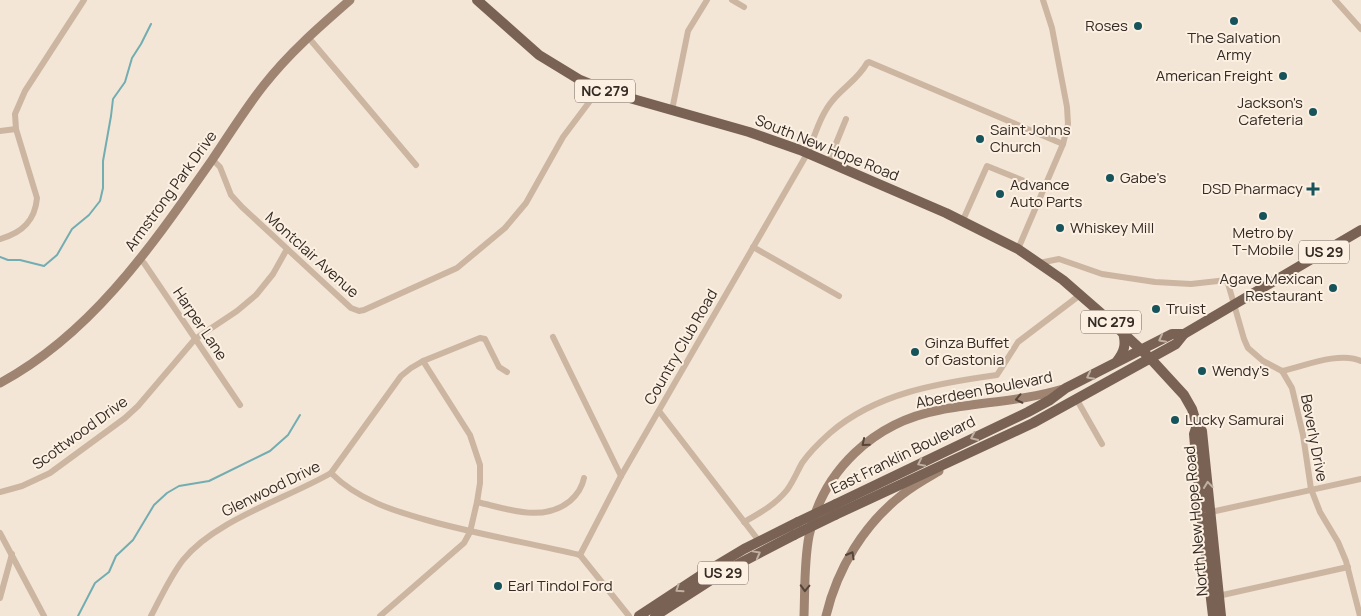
<svg xmlns="http://www.w3.org/2000/svg" width="1361" height="616" viewBox="0 0 1361 616" font-family="Manrope,sans-serif">
<style>
.lines{fill:none;stroke-linecap:round;stroke-linejoin:round}
.stream{stroke:#72adb2;stroke-width:2}
.street{stroke:#ccb6a1;stroke-width:6}
.secondary{stroke:#9f8472;stroke-width:9}
.primary{stroke:#796254;stroke-width:10}
.primary-bridge{stroke:#796254;stroke-width:10}
.oneway{stroke:#c0b0a2}
.oneway2{stroke:#55453b}
.poi-dot{fill:#17535a;stroke:#fbf0e2;stroke-width:2}
.labels{text-anchor:middle;stroke-width:4;stroke-linejoin:round;paint-order:stroke}
.shield{fill:#fbf0e2;stroke:#70655d;stroke-width:1}
.shield-label{font-size:14px;font-weight:bold;fill:#352a24}
.poi-label{font-size:15px;fill:#352a24;stroke:#fbf0e2;text-anchor:start}
.street-label{font-size:15px;fill:#352a24;stroke:#fbf0e2}
</style>
<rect width="100%" height="100%" fill="#f3e6d6"/>
<g class="lines">
<g class="stream">
<path d="M0,257l8,3h12l24,6 13,-11 15,-26 17,-14 11,-14 3,-13v-27l8,-45 2,-17 12,-17 7,-24 9,-14 10,-20"/>
<path d="M78,616l17,-33 14,-11 7,-16 17,-16 21,-35 13,-12 12,-7 30,-5 61,-30 18,-16 12,-20"/>
</g>
<g class="street">
<path d="M732,0l12,7"/>
<path d="M1335,0l26,29"/>
<path d="M308,37l108,128"/>
<path d="M672,110l16,-79 19,-31"/>
<path d="M0,131l16,-2"/>
<path d="M212,159l8,8 11,28 11,12 109,101 8,3 5,-1 93,-42 48,-40 21,-25 37,-66 36,-48"/>
<path d="M828,163l18,-44"/>
<path d="M963,220l24,-54 57,23"/>
<path d="M0,239c22,-6 35,-18 37,-41l-21,-69 -1,-15 10,-23 59,-91"/>
<path d="M753,247l86,49"/>
<path d="M1018,249l45,-105 5,-20 -1,-17 -15,-79 -9,-28"/>
<path d="M139,258l5,5 96,142"/>
<path d="M1039,263l20,-4 43,15 53,8 36,2 36,-4 17,59 4,9 15,13 19,10 10,17 11,47 8,54 9,23 18,30 8,19 14,55"/>
<path d="M553,337l68,139"/>
<path d="M1282,371c22,-5 58,-20 79,-10"/>
<path d="M1077,400l25,44"/>
<path d="M659,411l100,130"/>
<path d="M331,473l70,-97 10,-8 12,-7 57,-23 5,1 14,28 8,5"/>
<path d="M0,492l22,-6 28,-13 75,-55 13,-12 57,-67 42,-28 19,-16 17,-21 14,-25"/>
<path d="M477,502c31,7 66,21 93,-1 8,-7 12,-13 14,-23"/>
<path d="M1211,512l150,-33"/>
<path d="M744,522c16,-9 32,-18 43,-32 6,-8 10,-18 15,-27 7,-10 19,-22 28,-30 46,-40 109,-50 167,-58l21,-33 62,-47"/>
<path d="M0,533l44,83"/>
<path d="M580,555l41,-79 186,-322c8,-18 13,-39 26,-54 11,-13 26,-22 34,-37l2,-1 194,82"/>
<path d="M580,555l49,61"/>
<path d="M1218,596l130,-29"/>
<path d="M0,598l12,-44"/>
<path d="M151,616c10,-19 19,-39 32,-56 32,-40 103,-61 148,-87 27,27 63,38 99,48 50,14 100,22 150,34"/>
<path d="M380,616l84,-73 6,-11 7,-30 3,-19v-18l-10,-30 -47,-74"/>
</g>
<g class="secondary">
<path d="M0,383c92,-49 153,-139 212,-223 17,-25 33,-51 52,-75 25,-32 55,-58 86,-85"/>
<path d="M804,616c1,-26 0,-54 5,-80 13,-65 65,-114 131,-126 41,-8 83,-9 123,-21"/>
<path d="M826,616c11,-47 38,-92 77,-122 11,-9 24,-16 36,-23"/>
</g>
<g class="primary">
<path d="M477,0l62,55 41,25 32,13 137,39 51,18 146,63 72,36 45,31 47,41 40,37 34,37 8,14 5,16 5,6 19,185"/>
<path d="M1117,361c8,-10 9,-17 6,-29"/>
<path d="M1197,425l-3,9 7,79 12,103"/>
<path d="M836,504l192,-92 22,-12 16,-12 106,-54h12"/>
<path d="M835,515l198,-92 143,-79 8,-10 177,-104"/>
<path d="M639,616l70,-46 35,-21 54,-27"/>
<path d="M655,616l70,-45 69,-36"/>
</g>
<g class="primary-bridge">
<path d="M798,522l38,-18"/>
<path d="M794,535l41,-20"/>
</g>
</g>
<defs><path id="oneway-chevron" d="M-2-3.5L2.5 0L-2 3.5" fill="none" stroke-width="1.6" stroke-linecap="round" stroke-linejoin="round" transform="scale(1.25)"/></defs>
<g class="oneway">
<use href="#oneway-chevron" transform="translate(1162 339) rotate(152)"/>
<use href="#oneway-chevron" transform="translate(1090 376) rotate(153)"/>
<use href="#oneway-chevron" transform="translate(974 437) rotate(155)"/>
<use href="#oneway-chevron" transform="translate(921 463) rotate(154)"/>
<use href="#oneway-chevron" transform="translate(1208 485) rotate(-96)"/>
<use href="#oneway-chevron" transform="translate(757 554) rotate(-29)"/>
<use href="#oneway-chevron" transform="translate(679 589) rotate(146)"/>
</g>
<g class="oneway2">
<use href="#oneway-chevron" transform="translate(1019 399) rotate(168)"/>
<use href="#oneway-chevron" transform="translate(865 443) rotate(140)"/>
<use href="#oneway-chevron" transform="translate(851 555) rotate(-60)"/>
<use href="#oneway-chevron" transform="translate(805 588) rotate(92)"/>
</g>
<g class="poi-dot">
<circle cx="1234" cy="21" r="5"/>
<circle cx="1138" cy="26" r="5"/>
<circle cx="1283" cy="76" r="5"/>
<circle cx="1313" cy="112" r="5"/>
<circle cx="980" cy="139" r="5"/>
<circle cx="1110" cy="178" r="5"/>
<path d="M1310.5 181.5h5v5h5v5h-5v5h-5v-5h-5v-5h5z"/>
<circle cx="1000" cy="194" r="5"/>
<circle cx="1263" cy="216" r="5"/>
<circle cx="1060" cy="228" r="5"/>
<circle cx="1333" cy="288" r="5"/>
<circle cx="1156" cy="309" r="5"/>
<circle cx="915" cy="352" r="5"/>
<circle cx="1202" cy="371" r="5"/>
<circle cx="1175" cy="420" r="5"/>
<circle cx="498" cy="586" r="5"/>
</g>
<g class="labels">
<g class="shield">
<rect x="575" y="79.5" width="60" height="23" rx="4"/>
<rect x="1299" y="240.5" width="50" height="23" rx="4"/>
<rect x="1081" y="310.5" width="60" height="23" rx="4"/>
<rect x="698" y="561.5" width="50" height="23" rx="4"/>
</g>
<g class="shield-label">
<text x="605" y="96">NC 279</text>
<text x="1324" y="257">US 29</text>
<text x="1111" y="327">NC 279</text>
<text x="723" y="578">US 29</text>
</g>
<g class="poi-label">
<text x="1128" y="31" text-anchor="end">Roses</text>
<text x="1234" y="43" text-anchor="middle">The Salvation<tspan x="1234" dy="17">Army</tspan></text>
<text x="1273" y="81" text-anchor="end">American Freight</text>
<text x="1303" y="108" text-anchor="end">Jackson's<tspan x="1303" dy="17">Cafeteria</tspan></text>
<text x="990" y="135">Saint Johns<tspan x="990" dy="17">Church</tspan></text>
<text x="1120" y="183">Gabe's</text>
<text x="1010" y="190">Advance<tspan x="1010" dy="17">Auto Parts</tspan></text>
<text x="1303" y="194" text-anchor="end">DSD Pharmacy</text>
<text x="1070" y="233">Whiskey Mill</text>
<text x="1263" y="238" text-anchor="middle">Metro by<tspan x="1263" dy="17">T-Mobile</tspan></text>
<text x="1323" y="284" text-anchor="end">Agave Mexican<tspan x="1323" dy="17">Restaurant</tspan></text>
<text x="1166" y="314">Truist</text>
<text x="925" y="348">Ginza Buffet<tspan x="925" dy="17">of Gastonia</tspan></text>
<text x="1212" y="376">Wendy's</text>
<text x="1185" y="425">Lucky Samurai</text>
<text x="508" y="591">Earl Tindol Ford</text>
</g>
<g class="street-label">
<text transform="translate(827 148) rotate(22)" y="5">South New Hope Road</text>
<text transform="translate(171 191) rotate(-54)" y="5">Armstrong Park Drive</text>
<text transform="translate(312 255) rotate(42)" y="5">Montclair Avenue</text>
<text transform="translate(200 324) rotate(56)" y="5">Harper Lane</text>
<text transform="translate(681 347) rotate(-60)" y="5">Country Club Road</text>
<text transform="translate(984 390) rotate(-11)" y="5">Aberdeen Boulevard</text>
<text transform="translate(80 433) rotate(-36)" y="5">Scottwood Drive</text>
<text transform="translate(1314 438) rotate(79)" y="5">Beverly Drive</text>
<text transform="translate(903 455) rotate(-26)" y="5">East Franklin Boulevard</text>
<text transform="translate(271 489) rotate(-26)" y="5">Glenwood Drive</text>
<text transform="translate(1196 521) rotate(-95)" y="5">North New Hope Road</text>
</g>
</g>
</svg>
